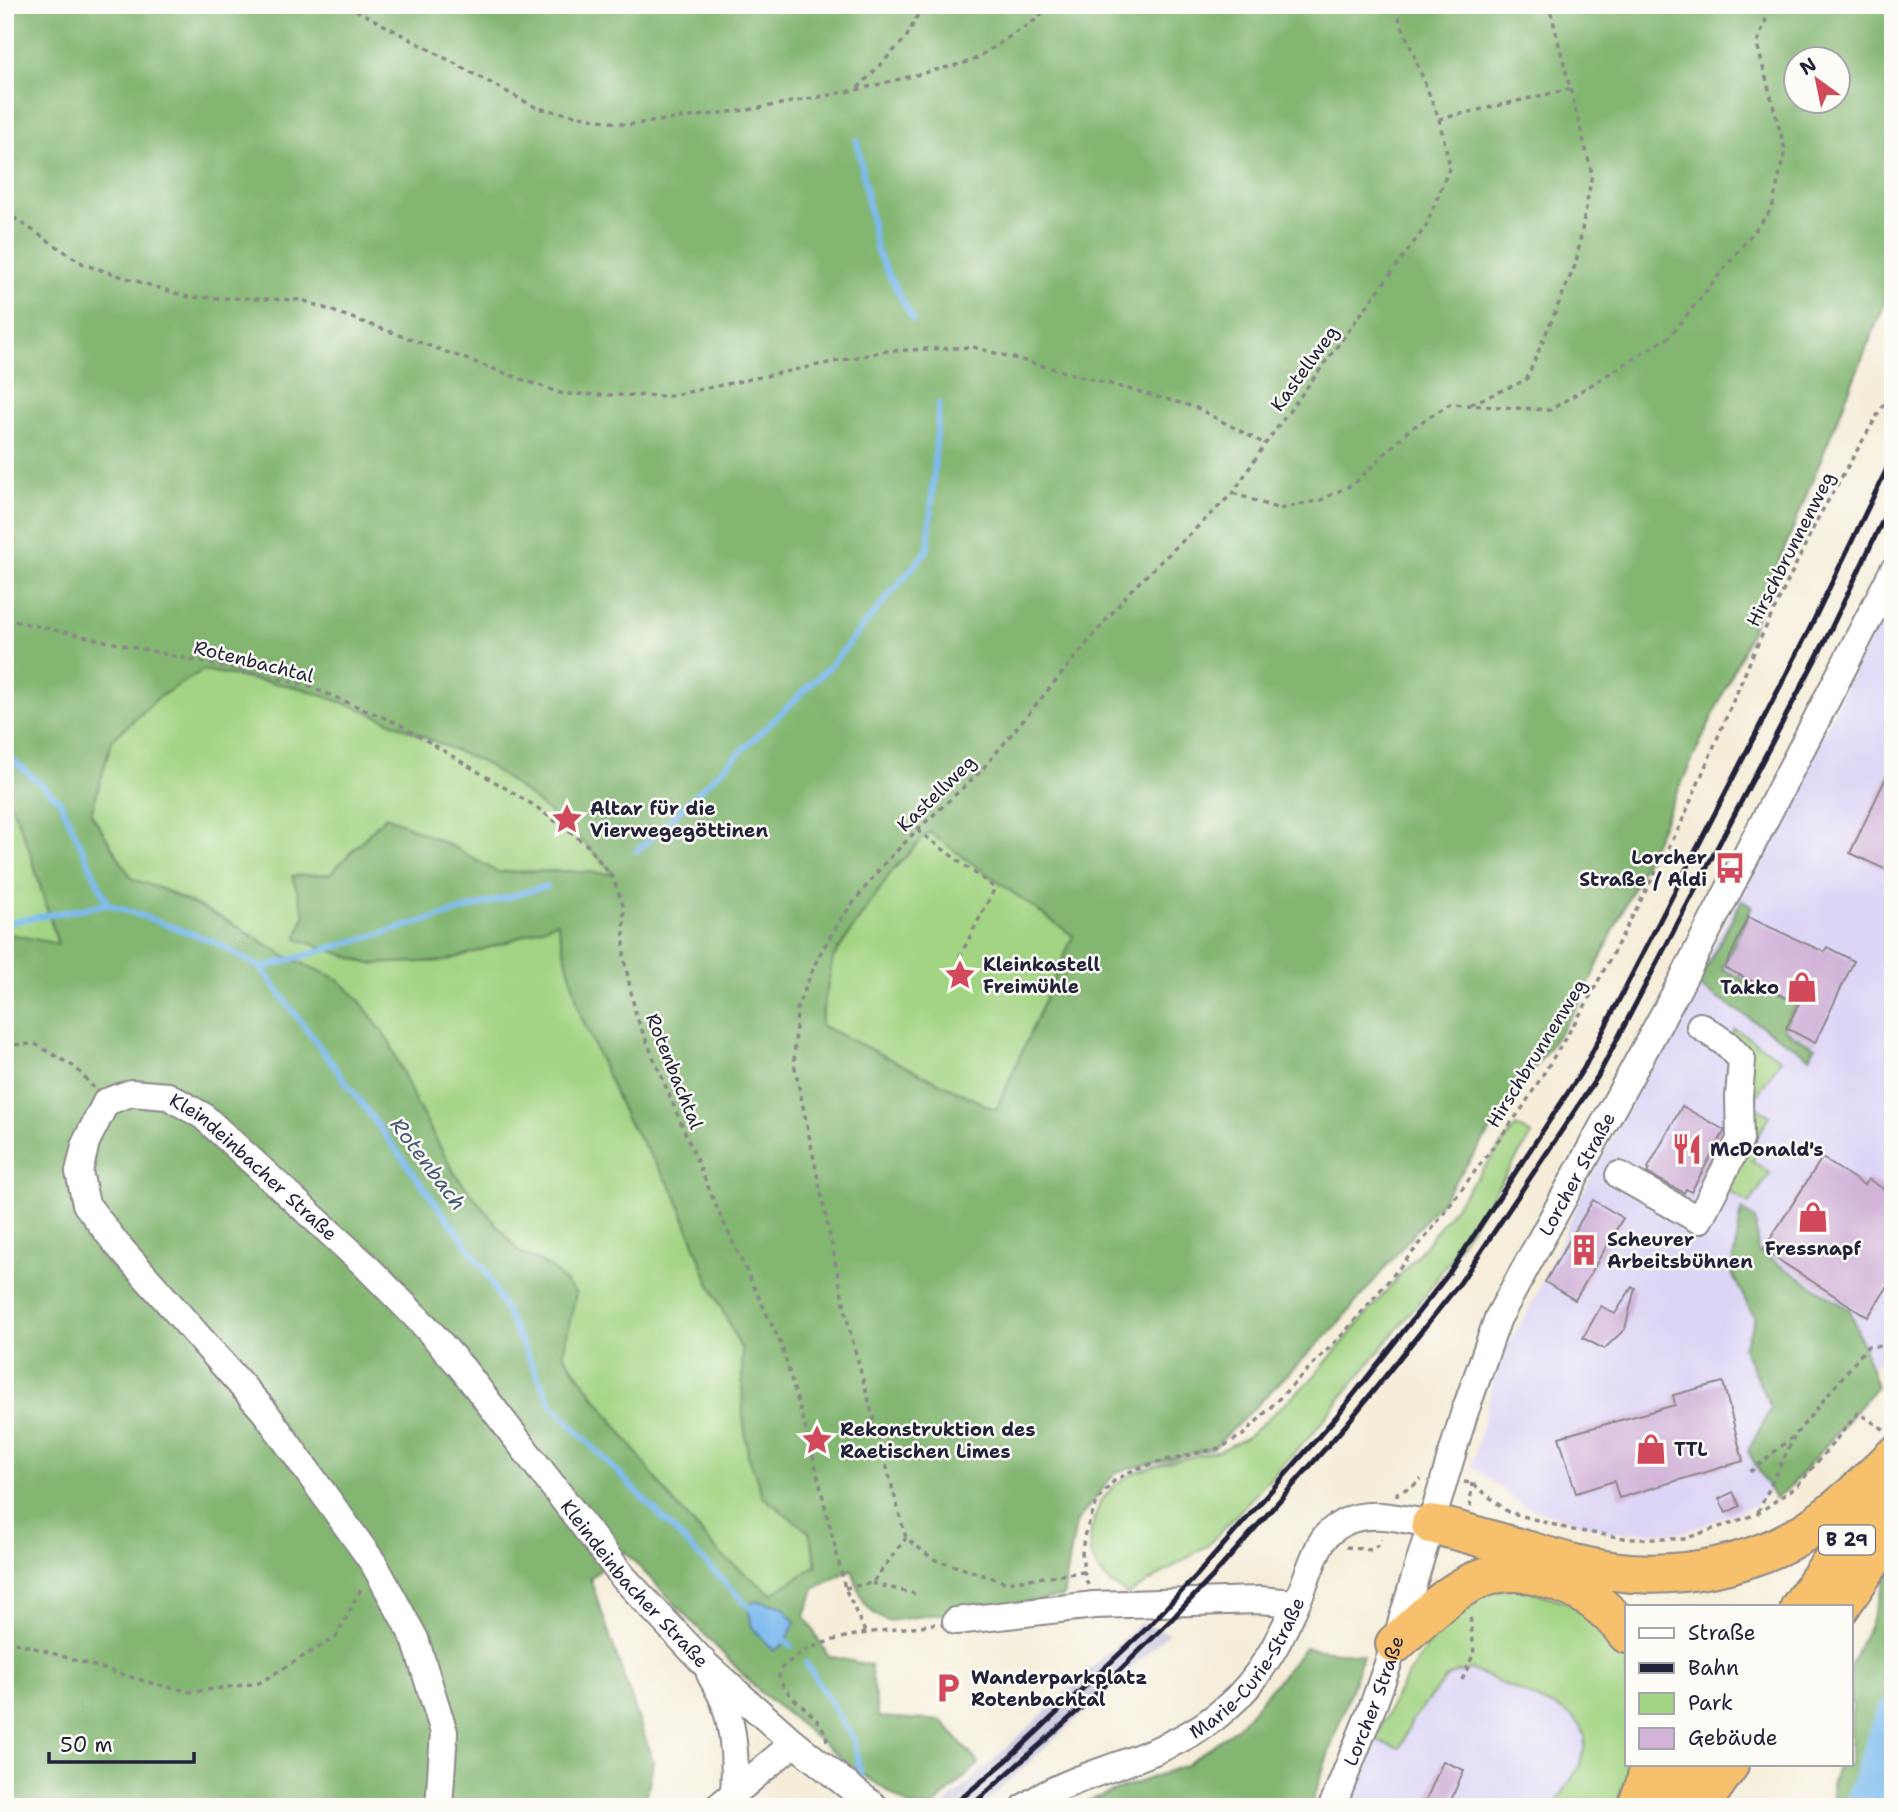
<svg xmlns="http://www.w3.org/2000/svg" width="1898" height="1812" viewBox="0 0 1898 1812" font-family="'Shantell Sans',sans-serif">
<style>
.built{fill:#dcd5f6}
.industrial{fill:#c2c1dc}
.green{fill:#a3d483;stroke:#627b5f;stroke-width:2}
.forest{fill:#82b671;stroke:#526c56;stroke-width:2;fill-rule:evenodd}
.water{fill:#7ab9ee;stroke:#4e6e94;stroke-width:2}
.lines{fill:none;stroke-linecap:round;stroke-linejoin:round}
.stream{stroke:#7ab9ee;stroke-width:6}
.river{stroke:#7ab9ee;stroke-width:35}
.building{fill:#d2b4d9}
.minor-casing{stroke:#8c888a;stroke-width:30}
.highway-casing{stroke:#8c888a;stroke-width:42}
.path{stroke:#8c888a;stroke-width:3.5;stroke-dasharray:5 5;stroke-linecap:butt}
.minor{stroke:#fff;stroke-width:26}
.highway{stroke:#f7c06c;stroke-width:38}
.rail{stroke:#22223b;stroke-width:5}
.labels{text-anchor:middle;stroke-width:5;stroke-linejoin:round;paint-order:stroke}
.shield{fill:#fdfcf7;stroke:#646373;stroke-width:2}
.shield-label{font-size:18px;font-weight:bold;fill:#22223b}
.street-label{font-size:19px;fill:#22223b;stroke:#fdfcf7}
.poi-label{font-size:19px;font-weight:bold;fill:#22223b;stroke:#fdfcf7;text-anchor:start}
.water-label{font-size:21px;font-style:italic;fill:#41577a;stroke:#fdfcf7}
</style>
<rect width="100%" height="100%" fill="#fdfcf7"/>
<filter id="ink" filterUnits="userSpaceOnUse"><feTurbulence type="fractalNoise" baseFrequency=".0143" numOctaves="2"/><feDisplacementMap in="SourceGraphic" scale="14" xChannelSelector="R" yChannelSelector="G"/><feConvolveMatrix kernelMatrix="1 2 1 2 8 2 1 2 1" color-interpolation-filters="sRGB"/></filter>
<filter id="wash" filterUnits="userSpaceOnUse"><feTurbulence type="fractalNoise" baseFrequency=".00686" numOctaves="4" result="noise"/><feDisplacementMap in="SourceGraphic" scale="28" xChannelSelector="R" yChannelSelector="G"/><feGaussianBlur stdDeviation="1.57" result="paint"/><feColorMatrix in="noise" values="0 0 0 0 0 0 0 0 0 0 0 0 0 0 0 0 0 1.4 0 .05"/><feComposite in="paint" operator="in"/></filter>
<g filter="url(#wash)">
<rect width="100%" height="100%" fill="#f5edd8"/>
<g class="built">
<path d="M1893,588v775h-17l-68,94 -55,49 -71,27 -71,-1 -86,-25 -53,-41 20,-79 10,-33 27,-44 53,-115 235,-448z"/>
<path d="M1472,1670l87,39 14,8 8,9 4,11 -1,12 -5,18 -25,40h-210l31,-66 25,7 12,-28 35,-43 10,-5z"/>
</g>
<path class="industrial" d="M1140,1623l29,10 -188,174h-38z"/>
<g class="green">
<path d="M203,670l98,18 63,22 122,54 49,36 52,45 28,30 -50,-4 -68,1 -44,-25 -67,-31 -56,58 -25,40 -8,24 73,26 74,-3 63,-19 50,-21 24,95 45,102 49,75 33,87 34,70 1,66 5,38 15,43 46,35 8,33 -44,30 -52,-40 -50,-56 -108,-146 -12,-85 -32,-16 -64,-78 -40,-73 -26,-60 -51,-62 -53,-23 -57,-35 -64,-31 -32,-11 -41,-65 21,-74 47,-43z"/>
<path d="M5,795l4,4 19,47 30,99 -53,-12z"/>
<path d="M929,832l145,104 -78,174 -176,-85 13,-67 59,-87z"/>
<path d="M1735,1029l46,30 -30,45 19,12 -16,25 8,5 -10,15 18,12 -21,31 -23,-15 21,-46 -18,-104z"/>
<path d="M1516,1126l16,9 -102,154 -119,146 -103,110 -80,50 -17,-11 -13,-14 -8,-17 1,-22 9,-29 15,-17 21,-13 29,-9 56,-13 25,-12 65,-58 113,-133z"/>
<path d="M1517,1587l57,17 44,38 9,19v104h8l-14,42h-67l25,-40 5,-18 1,-12 -4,-11 -8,-9 -14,-8 -87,-39 -15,2 -10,5 -35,43 -12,28 -25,-7 21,-46 31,-50 22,-30 29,-19z"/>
</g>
<g class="forest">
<path d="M5,5h1888v278l-149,365 -165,357 -137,195 -105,125 -123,123 -98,24 -40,51 -13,74 -175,24c-26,-10 -28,-27 -36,-52l-38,20 -9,27 23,40 42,9 8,52 64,4 37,43 -46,43h-22l-59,-40 -93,-76 -135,-140 -34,27 63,183 -8,46h-640v-874l53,11 -30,-98 -19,-47 -4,-4zM1797,60h42v42h-42zM203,670l98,18 63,22 122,54 49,36 52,45 27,29 -49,-3 -68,1 -44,-25 -67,-31 -56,58 -38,2 13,38 -8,25 73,25 75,-3 62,-19 50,-20 24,94 45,102 49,75 33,87 34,70 1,66 5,39 15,42 46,35 8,33 -45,29 -51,-39 -50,-56 -108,-145 13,-61 -25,-25 -32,-16 -64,-78 -40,-73 -26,-60 -29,-40 -22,-22 -53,-23 -57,-35 -64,-31 -32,-11 -41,-66 21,-73 47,-43zM929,832l144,104 -77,174 -176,-85 13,-67 59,-87z"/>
<path d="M1742,900l10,6 -30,63 74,36 -13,24 32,18 -5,10 -113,-72z"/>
<path d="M1742,1210l13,9 3,32 92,59 27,76 -87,101 -15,12 -27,-48 23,-43 -28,-60 12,-29 -24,-47z"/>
<path d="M1893,1566v241h-59l-2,-21 6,-21h13v-51l2,-8 -2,-4v-38l18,-37 19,-54z"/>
<path d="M1305,1648l58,7 -53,152h-239l115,-42 52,-38z"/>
</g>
<path class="water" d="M756,1601l26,5 13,16 -9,20 -12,9 -22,-24 -4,-21z"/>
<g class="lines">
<g class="stream">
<path d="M857,140l20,112 36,68"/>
<path d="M5,753l55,48 48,103 107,38 46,26 223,300 68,137 201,206"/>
<path d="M637,851l193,-185 98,-117 11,-146"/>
<path d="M5,923l103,-19"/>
<path d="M261,968l286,-82"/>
<path d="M781,1638l10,8"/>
<path d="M806,1663l48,77 9,47"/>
</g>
<path class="river" d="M1861,1807l32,-91"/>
</g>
<g id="blocks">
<g class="building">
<path d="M1893,763v110l-43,-20z"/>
<path d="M1748,917l76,35 3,-5 27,14 -39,82 -29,-15 13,-24 -74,-36z"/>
<path d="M1682,1106l42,24v2l-33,60 -5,-3 -2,4 -37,-20 2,-4 -1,-1z"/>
<path d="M1822,1158l42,27 4,-6 25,16v83l-25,39 -105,-67z"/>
<path d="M1593,1200l30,18 -48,82 -30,-18z"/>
<path d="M1632,1287l3,1 -10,41 -21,20 -21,-11 18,-32 14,8z"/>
<path d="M1723,1382l20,79 -124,37 -5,-17 -38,12 -17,-56 116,-32 -2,-10z"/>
<path d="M1733,1492l7,14 -14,7 -7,-14z"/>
<path d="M1443,1761l21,9 -16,37h-25z"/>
</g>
</g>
</g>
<g filter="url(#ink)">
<use href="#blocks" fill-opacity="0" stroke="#8c888a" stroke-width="2"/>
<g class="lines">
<defs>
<g id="minor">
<path d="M1619,1175l80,45 41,-80 -1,-43 3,-37 -14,-15 -28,-19"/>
<path d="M956,1621l138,-16 165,-5 37,3"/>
<path d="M710,1674c5,10 12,20 15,30 10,30 11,59 9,89"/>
<path id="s1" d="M439,1807l5,-75 -29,-93 -41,-75 -109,-152 -150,-170 -29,-38 -7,-32 7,-30 20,-40 25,-9 37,3 35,20 160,147 62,63 37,42 161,209 83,88 88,78 81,64"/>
<path d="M718,1807l76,-64"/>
<path id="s2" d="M1025,1807c31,-22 67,-32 102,-45 35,-13 70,-28 98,-53 37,-31 58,-75 77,-119 6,-15 12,-36 21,-50 6,-9 18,-17 29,-21 26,-8 54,1 79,5"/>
<path id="s3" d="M1332,1807l42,-104 21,-59 69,-230 34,-96 179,-328 216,-419"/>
</g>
<g id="highway">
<path d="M1431,1524c33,8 66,18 98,27 27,8 55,17 83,20 66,9 140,-5 196,-41 31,-20 58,-47 85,-73"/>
<path d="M1800,1607l84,-121"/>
<path d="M1840,1607l53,-78"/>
<path d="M1395,1644c33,-31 73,-74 122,-72 13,1 25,5 37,9 30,9 54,28 73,53"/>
<path d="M1637,1807l9,-25 3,-17"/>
<path d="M1658,1807l30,-42"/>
<path d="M1699,1807l30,-42"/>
</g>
</defs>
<use href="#minor" class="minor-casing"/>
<use href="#highway" class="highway-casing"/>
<g class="path">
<path d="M347,5l190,103 90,17 127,-16 102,-19 116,-29 65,-42 12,-14"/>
<path d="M858,88l48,-50 17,-33"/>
<path d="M1439,119l131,-30"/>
<path d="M5,212l80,53 103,32 114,3 261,94 106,2 217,-45 87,-4 222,60 70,37"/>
<path d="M1471,404l55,-24 50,-117 16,-89 -43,-169"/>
<path d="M1233,493l46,16 42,-9 34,-17 54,-53 41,-26 100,6 119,-73 103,-128 13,-59 -28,-106 14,-39"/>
<path d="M5,619l301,66 93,39 136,82 52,39 26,33 11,30v50l12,58 83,197 62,131 29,100 35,144 21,46"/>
<path d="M917,830l78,58 -37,72"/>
<path d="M5,1045l30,-1 40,23 19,21"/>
<path d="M1750,1472l45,-37 73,-89 25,1"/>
<path d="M1464,1482l8,1 36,29 65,18 58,9h53l73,-25 41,-29 60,-72 27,17"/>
<path d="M1397,1496v-3l16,-7 8,-7"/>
<path d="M1470,1507l2,-24"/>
<path d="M1758,1512l36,-75"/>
<path d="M1346,1547l25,3 7,-5 3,-6"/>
<path d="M1084,1572l-79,10 -72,-23 -27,-21 -57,-210 -55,-265 3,-55 21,-51 25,-41 39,-50 35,-36 64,-59 150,-181 102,-97 32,-49 161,-218 24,-60 -11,-47 -45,-114"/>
<path d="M872,1583l43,11"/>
<path d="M1088,1585l-4,-13 -2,-19 2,-17 14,-37 16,-18 21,-12 31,-9 54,-12 23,-13 102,-103 84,-99 94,-126 62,-101 95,-180 74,-174 64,-134 75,-130"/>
<path d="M845,1588l27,-5 34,-45"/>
<path d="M5,1639l146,44 41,9 67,-9 77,-46 26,-50"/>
<path d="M1462,1680l12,-27 -4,-38"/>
<path d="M827,1741c-3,-29 -51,-44 -48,-71 10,-8 20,-17 32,-22 36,-16 85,-18 124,-24"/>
</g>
<use href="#minor" class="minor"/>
<use href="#highway" class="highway"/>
<g class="rail">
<path d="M951,1807l56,-47 140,-132 49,-52 140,-159 114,-145 134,-204 224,-436 85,-176"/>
<path d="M970,1807l110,-98 89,-87 44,-46 133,-151 114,-142 138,-207 228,-437 67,-140"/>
</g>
</g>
</g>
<defs>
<symbol id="sight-bare" viewBox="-9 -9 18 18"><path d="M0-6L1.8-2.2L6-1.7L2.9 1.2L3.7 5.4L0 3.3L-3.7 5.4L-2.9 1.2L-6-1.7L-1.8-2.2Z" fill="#d1495b" stroke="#fdfcf7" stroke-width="2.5" paint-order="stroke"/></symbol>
<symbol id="bus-bare" viewBox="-9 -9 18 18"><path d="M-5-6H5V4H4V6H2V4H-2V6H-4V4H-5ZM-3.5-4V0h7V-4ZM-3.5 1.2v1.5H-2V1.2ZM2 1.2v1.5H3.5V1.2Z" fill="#d1495b" stroke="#fdfcf7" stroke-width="2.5" paint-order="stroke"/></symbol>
<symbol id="shop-bare" viewBox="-9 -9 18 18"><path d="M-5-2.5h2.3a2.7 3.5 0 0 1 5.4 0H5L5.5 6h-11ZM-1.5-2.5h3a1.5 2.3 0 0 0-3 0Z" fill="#d1495b" stroke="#fdfcf7" stroke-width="2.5" paint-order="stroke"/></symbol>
<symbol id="restaurant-bare" viewBox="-9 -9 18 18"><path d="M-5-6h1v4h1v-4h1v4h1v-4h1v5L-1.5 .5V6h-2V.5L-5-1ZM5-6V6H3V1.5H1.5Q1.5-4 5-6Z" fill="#d1495b" stroke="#fdfcf7" stroke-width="2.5" paint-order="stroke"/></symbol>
<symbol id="building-bare" viewBox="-9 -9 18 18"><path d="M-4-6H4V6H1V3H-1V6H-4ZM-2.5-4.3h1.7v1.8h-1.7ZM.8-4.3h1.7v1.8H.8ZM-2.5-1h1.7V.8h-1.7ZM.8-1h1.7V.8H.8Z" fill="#d1495b" stroke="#fdfcf7" stroke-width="2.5" paint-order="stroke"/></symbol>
<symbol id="parking-bare" viewBox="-9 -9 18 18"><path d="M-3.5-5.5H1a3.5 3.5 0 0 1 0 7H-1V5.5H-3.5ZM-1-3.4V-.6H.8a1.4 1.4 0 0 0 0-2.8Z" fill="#d1495b" stroke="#fdfcf7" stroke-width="2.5" paint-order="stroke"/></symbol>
</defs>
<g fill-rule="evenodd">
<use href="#sight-bare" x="545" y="797" width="44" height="44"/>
<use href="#bus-bare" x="1708" y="846" width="44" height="44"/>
<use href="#sight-bare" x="938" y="953" width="44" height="44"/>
<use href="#shop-bare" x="1780" y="965" width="44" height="44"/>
<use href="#restaurant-bare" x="1665" y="1127" width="44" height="44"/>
<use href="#shop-bare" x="1791" y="1195" width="44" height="44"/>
<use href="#building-bare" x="1562" y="1228" width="44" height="44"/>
<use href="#sight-bare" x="795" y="1418" width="44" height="44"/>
<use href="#shop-bare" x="1629" y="1427" width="44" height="44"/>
<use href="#parking-bare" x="926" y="1666" width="44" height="44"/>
</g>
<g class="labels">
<rect class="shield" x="1819" y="1525.5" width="56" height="29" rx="5"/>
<g class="shield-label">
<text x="1847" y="1546">B 29</text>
</g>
<g class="street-label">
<text transform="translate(1304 368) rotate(-54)" y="7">Kastellweg</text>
<text transform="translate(1790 549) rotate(-63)" y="7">Hirschbrunnenweg</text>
<text transform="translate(254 661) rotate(14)" y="7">Rotenbachtal</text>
<text transform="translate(936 793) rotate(-44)" y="7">Kastellweg</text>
<text transform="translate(1536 1053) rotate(-58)" y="7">Hirschbrunnenweg</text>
<text transform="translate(675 1071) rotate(68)" y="7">Rotenbachtal</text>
<text dy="7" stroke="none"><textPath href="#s1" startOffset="1003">Kleindeinbacher Straße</textPath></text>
<text dy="7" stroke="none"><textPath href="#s3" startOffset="681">Lorcher Straße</textPath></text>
<text dy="7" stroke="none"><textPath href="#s1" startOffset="1570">Kleindeinbacher Straße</textPath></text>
<text dy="7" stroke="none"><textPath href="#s2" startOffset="270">Marie-Curie-Straße</textPath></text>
<text dy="7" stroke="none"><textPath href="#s3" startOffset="114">Lorcher Straße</textPath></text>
</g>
<g class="poi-label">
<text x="590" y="815">Altar für die<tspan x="590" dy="22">Vierwegegöttinen</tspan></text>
<text x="1707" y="864" text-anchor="end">Lorcher<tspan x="1707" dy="22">Straße / Aldi</tspan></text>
<text x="983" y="971">Kleinkastell<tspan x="983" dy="22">Freimühle</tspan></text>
<text x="1779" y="994" text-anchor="end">Takko</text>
<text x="1710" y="1156">McDonald's</text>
<text x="1607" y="1246">Scheurer<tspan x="1607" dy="22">Arbeitsbühnen</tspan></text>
<text x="1813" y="1255" text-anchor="middle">Fressnapf</text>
<text x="840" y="1436">Rekonstruktion des<tspan x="840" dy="22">Raetischen Limes</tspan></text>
<text x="1674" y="1456">TTL</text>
<text x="971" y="1684">Wanderparkplatz<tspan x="971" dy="22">Rotenbachtal</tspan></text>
</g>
<g class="water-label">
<text transform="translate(428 1164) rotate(53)" y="7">Rotenbach</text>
</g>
</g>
<rect width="1898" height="1812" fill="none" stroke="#fdfcf7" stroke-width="28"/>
<rect x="1625" y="1605" width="228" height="161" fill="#fdfcf7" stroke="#a5a5ac" stroke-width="2"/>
<rect x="1639" y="1628" width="35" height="10" fill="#ffffff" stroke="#a5a5ac" stroke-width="2"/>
<text x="1688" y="1640" font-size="21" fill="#22223b">Straße</text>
<rect x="1639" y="1663" width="35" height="10" fill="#22223b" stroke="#a5a5ac" stroke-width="2"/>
<text x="1688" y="1675" font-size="21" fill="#22223b">Bahn</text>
<rect x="1639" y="1693" width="35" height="21" fill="#a3d483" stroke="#a5a5ac" stroke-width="2"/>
<text x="1688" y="1710" font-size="21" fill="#22223b">Park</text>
<rect x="1639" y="1728" width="35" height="21" fill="#d2b4d9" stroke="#a5a5ac" stroke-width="2"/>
<text x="1688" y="1745" font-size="21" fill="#22223b">Gebäude</text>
<g transform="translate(1817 80) rotate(327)"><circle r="33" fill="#fdfcf7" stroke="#a5a5ac" stroke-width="2"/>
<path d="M0-5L12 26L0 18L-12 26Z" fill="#d1495b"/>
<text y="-10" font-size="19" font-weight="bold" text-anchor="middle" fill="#22223b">N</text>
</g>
<path d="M49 1752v10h145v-10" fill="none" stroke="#22223b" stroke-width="3.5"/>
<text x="60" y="1752" font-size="21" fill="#22223b" stroke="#fdfcf7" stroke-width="5" paint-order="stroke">50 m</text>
</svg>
